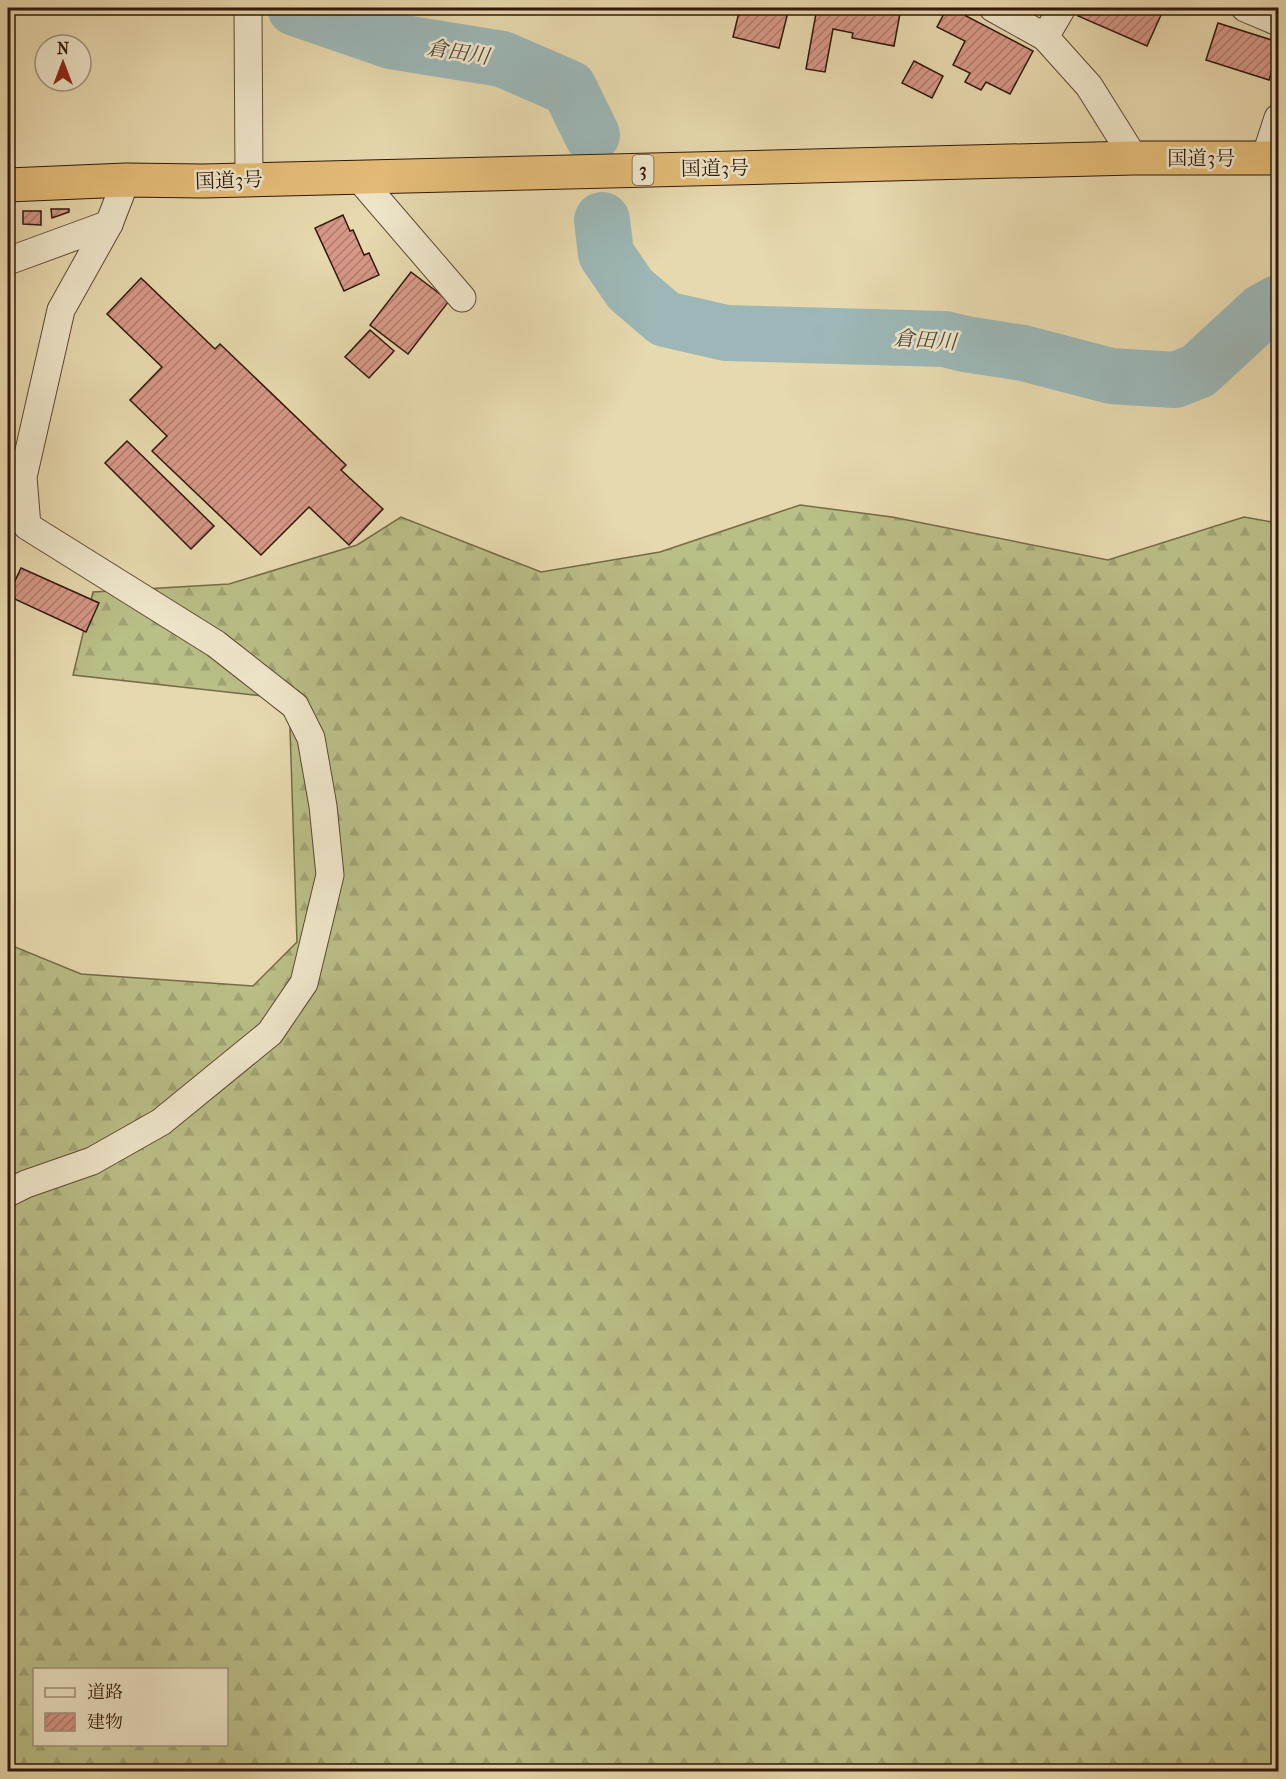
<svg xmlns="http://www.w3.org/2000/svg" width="1286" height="1779" viewBox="0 0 1286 1779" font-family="'IM FELL French Canon','Noto Serif JP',serif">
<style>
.forest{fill:url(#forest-firs);stroke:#766a48;stroke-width:1.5;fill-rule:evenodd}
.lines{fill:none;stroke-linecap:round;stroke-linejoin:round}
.river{stroke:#9cb7b6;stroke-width:56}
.building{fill:url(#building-hatch);stroke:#31170a;stroke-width:1.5}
.street-casing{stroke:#5e4833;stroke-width:29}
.highway-casing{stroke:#31170a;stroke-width:35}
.street{stroke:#efe6ca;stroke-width:27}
.highway{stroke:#e4bc77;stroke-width:33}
.labels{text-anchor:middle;stroke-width:5;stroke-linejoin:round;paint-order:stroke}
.shield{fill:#efe6ca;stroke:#6a5544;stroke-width:1.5}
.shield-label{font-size:18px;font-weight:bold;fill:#31170a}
.street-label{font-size:20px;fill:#31170a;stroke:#efe6ca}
.water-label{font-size:21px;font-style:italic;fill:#51473e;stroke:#efe6ca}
</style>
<defs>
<pattern id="forest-firs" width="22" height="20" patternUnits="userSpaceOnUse" patternTransform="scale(1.5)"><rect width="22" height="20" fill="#babe87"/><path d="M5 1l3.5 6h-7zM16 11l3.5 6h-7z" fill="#a0a373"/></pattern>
<pattern id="building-hatch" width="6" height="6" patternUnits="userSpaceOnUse" patternTransform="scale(1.5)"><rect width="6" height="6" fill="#d79887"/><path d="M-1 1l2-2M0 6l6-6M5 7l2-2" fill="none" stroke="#af7b6d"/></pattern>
</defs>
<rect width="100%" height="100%" fill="#e7d9ae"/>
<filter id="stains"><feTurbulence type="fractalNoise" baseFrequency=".00333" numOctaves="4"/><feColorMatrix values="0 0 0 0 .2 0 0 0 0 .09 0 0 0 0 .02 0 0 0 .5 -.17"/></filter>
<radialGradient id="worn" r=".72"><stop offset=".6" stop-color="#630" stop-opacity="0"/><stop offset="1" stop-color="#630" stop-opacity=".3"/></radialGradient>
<path class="forest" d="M800,505l92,12 216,43 136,-43 34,6v1248h-1270v-827l73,30 172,12 44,-44 -8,-243 -216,-24 20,-83 136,-8 128,-39 44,-28 140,55 119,-20zM34,1670h192v74h-192z"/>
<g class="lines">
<g class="river">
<path d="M295,8l96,33 111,18 67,29 23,47"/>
<path d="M602,220l4,34 24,35 35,30 61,14 219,6 20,5 58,9 88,23 64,4 23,-9 64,-59 16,-9"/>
</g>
</g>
<g class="building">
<path d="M740,8h46l-1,3 3,1 -9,36 -46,-11z"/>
<path d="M817,8h84l-7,38 -42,-8 1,-5 -20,-4 -8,43 -19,-3z"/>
<path d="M947,8h11l10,4 -2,4 67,35 -23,43 -24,-12 -5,8 -16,-8 5,-9 -17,-8 12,-24 -28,-14z"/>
<path d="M1082,8h62l17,7 -14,31 -69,-30z"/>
<path d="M1218,23l60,19v8l-9,30 -63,-20z"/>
<path d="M914,61l29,15 -11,22 -30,-15z"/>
<path d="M51,209h18v3l-17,6z"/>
<path d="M23,211h18v14l-18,-1z"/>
<path d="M343,215l7,16 3,-1 11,25 5,-2 10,22 -35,16 -29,-63z"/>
<path d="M411,272l38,29 -41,53 -38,-29z"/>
<path d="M141,278l74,71 5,-5 126,121 -5,5 42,39 -34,36 -40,-38 -48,48 -109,-104 15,-15 -37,-36 32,-33 -55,-53z"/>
<path d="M370,330l24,21 -25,27 -24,-21z"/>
<path d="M127,441l87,85 -23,23 -86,-86z"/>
<path d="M21,568l78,35 -13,29 -78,-36z"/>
</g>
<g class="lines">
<defs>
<g id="street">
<path d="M248,8l1,171"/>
<path d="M993,8l52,29 44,49 45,72"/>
<path d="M1245,8l33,14"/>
<path d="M1045,37l17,-29"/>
<path d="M1265,158l13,-40"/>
<path d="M357,176l105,122"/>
<path d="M8,261l101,-37"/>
<path d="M8,1193l18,-9 66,-23 69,-39 109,-89 34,-50 26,-108 -7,-69 -12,-68 -16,-32 -79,-62 -189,-118 -4,-49 38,-167 48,-86 17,-44"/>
</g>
<path id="highway" d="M8,185l118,-5 77,1 931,-23h144"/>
</defs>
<use href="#street" class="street-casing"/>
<use href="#highway" class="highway-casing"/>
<use href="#street" class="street"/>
<use href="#highway" class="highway"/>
</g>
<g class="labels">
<rect class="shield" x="632.5" y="155" width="21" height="30" rx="4.5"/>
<g class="shield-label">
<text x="643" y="176">3</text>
</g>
<g class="street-label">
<text x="1201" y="165">国道3号</text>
<text transform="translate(715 168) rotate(-1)" y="7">国道3号</text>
<text transform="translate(229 180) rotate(-2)" y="7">国道3号</text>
</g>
<g class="water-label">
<text transform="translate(458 52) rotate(9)" y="7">倉田川</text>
<text transform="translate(925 340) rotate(4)" y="7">倉田川</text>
</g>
</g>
<rect width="1286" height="1779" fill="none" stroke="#e7d9ae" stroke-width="30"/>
<rect x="9" y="9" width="1268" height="1761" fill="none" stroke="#31170a" stroke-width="3"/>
<rect x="15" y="15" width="1256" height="1749" fill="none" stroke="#31170a" stroke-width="1.5"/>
<rect x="33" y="1668" width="195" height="78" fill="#efe6ca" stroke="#a3937d" stroke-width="1.5"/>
<rect x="45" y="1688" width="30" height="9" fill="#efe6ca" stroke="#a3937d" stroke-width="1.5"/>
<text x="87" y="1698" font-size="18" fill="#31170a">道路</text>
<rect x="45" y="1713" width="30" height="18" fill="url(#building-hatch)" stroke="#a3937d" stroke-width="1.5"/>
<text x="87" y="1728" font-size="18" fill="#31170a">建物</text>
<g transform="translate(63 63)"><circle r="28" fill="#efe6ca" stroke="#a3937d" stroke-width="1.5"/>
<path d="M0-4.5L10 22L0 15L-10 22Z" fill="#8f2418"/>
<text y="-9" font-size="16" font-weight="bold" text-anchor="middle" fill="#31170a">N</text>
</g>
<rect width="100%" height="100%" filter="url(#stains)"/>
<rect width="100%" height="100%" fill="url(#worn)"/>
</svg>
